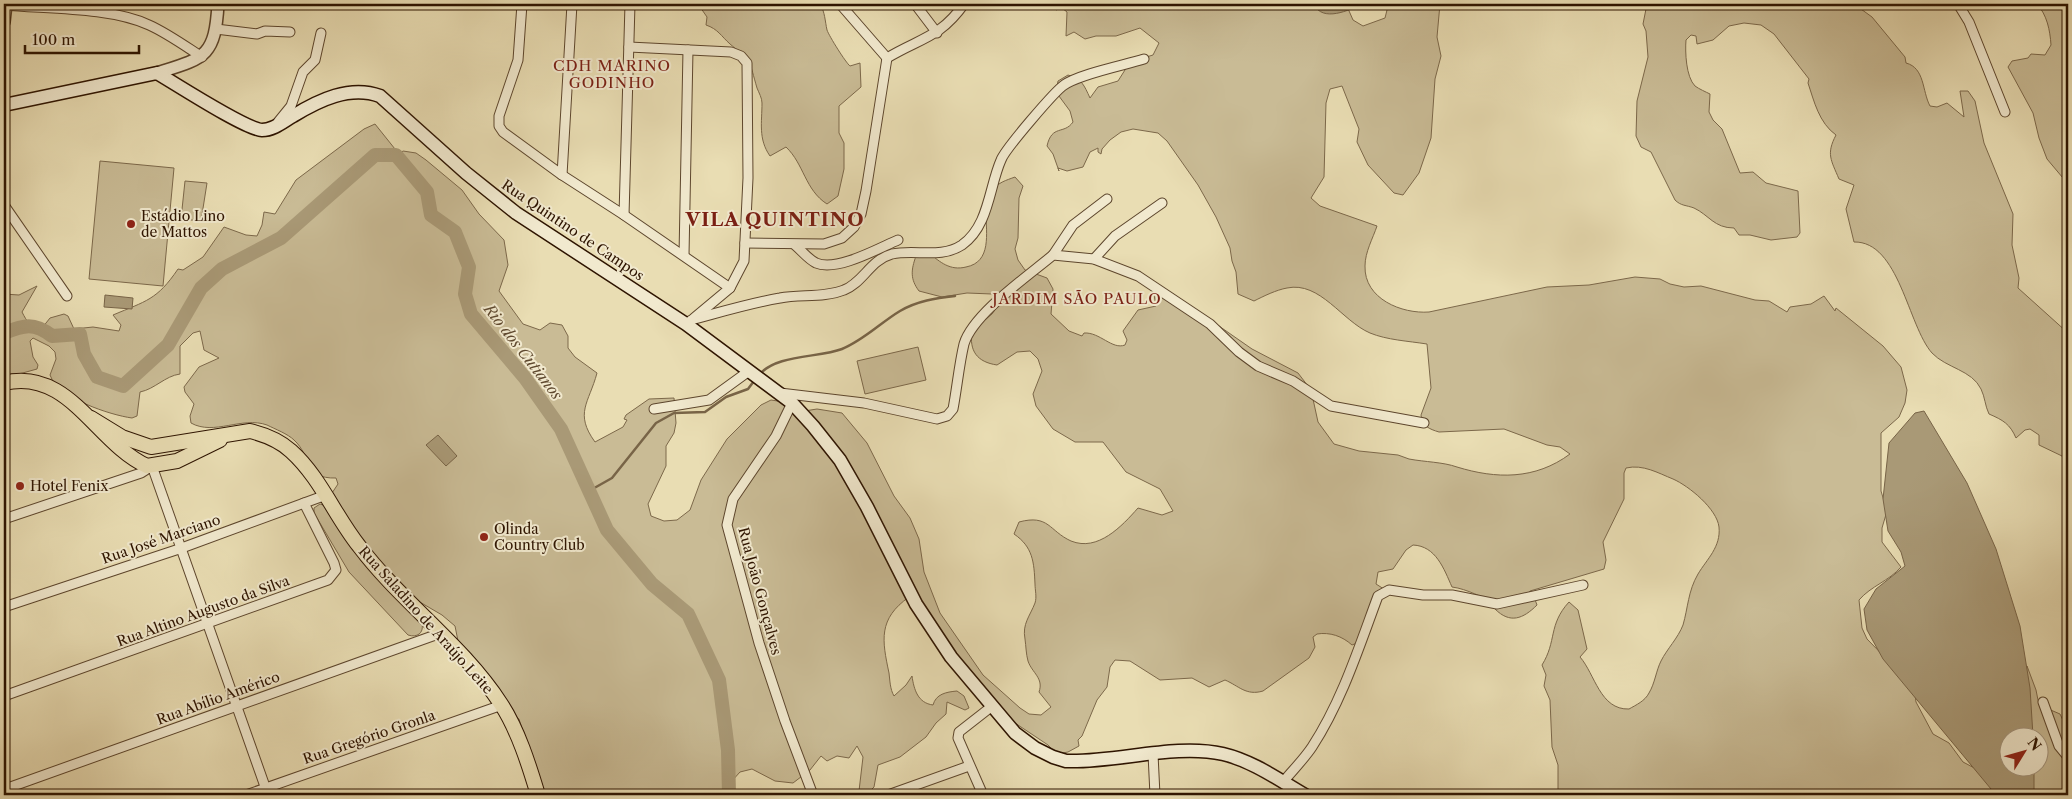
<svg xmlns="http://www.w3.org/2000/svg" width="2072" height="799" viewBox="0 0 2072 799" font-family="'Libre Caslon Text',serif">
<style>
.green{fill:#c9bb95;stroke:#7c684a}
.water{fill:#a99976;stroke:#786447}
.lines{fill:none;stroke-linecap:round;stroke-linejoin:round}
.stream{stroke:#786447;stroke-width:2.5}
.river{stroke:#a99976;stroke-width:14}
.minor-casing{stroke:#5d462d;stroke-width:11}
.tertiary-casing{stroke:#5d462d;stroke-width:14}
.secondary-casing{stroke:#2e1400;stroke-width:15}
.primary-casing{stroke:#2e1400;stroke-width:16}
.minor{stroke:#f1e9ce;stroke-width:9}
.tertiary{stroke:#f1e9ce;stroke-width:11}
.secondary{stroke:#f1e9ce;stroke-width:12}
.primary{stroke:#e9ddb3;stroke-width:14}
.poi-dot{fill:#8f2418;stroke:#f1e9ce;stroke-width:2}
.labels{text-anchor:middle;stroke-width:4;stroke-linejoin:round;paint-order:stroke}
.poi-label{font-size:14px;fill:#2e1400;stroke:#f1e9ce;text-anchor:start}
.street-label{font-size:14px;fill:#2e1400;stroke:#f1e9ce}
.neighbourhood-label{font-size:15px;letter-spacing:1px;fill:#7a1f14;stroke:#f1e9ce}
.water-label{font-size:15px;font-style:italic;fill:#5f492f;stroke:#f1e9ce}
.district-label{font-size:19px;font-weight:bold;letter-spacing:1px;fill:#7a1f14;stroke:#f1e9ce}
</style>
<rect width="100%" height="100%" fill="#e9ddb3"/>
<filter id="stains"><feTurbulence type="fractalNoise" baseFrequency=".004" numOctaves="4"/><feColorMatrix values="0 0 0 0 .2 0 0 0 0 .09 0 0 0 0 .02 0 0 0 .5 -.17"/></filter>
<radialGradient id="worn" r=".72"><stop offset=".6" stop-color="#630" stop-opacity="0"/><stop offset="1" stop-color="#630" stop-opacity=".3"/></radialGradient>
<g class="green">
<path d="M698,4h122c5,8 5,17 7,26 2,6 19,33 23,36l10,-3 1,24 -22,19v27l5,10v26l-6,27 -11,8c-22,-14 -23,-40 -41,-57l-16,9c-12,-17 -8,-34 -8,-53 0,-5 -3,-10 -5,-15 -8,-27 -4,-25 -27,-44 -9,-8 -12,-15 -24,-19l1,-8z"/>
<path d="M1054,4h292l7,16 10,6 22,-8 3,-12 -2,-2h54l-3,33 4,19 -6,23 -4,59 -12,35 -16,22 -9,-2 -26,-28 -11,-23 2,-13 -17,-43 -12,3 -4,14 -2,74 -13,21 9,8 57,20c-4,12 -12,26 -12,40 -1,33 37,48 64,46l118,-25 42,-2 46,-8 25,2 10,5 14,3 17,-1 54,14 14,1 18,11 3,-5 21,-3 13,-8 11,15 1,-3 47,38 18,21 6,23 -2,13 -6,14 -18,16v58l6,20 -5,17v14l19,25c-12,14 -30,19 -42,33l3,28 5,11 47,48 2,15 17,32 16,9 14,19 19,10 58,-6v-30h-20l7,-70 9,24 3,15 21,9 8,17v64h-510v-30l-6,-18 -2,-47 -6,-14 2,-11 -4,-10c15,-24 6,-40 27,-63l9,8 9,39 -7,8c15,17 20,53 49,52 7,-4 16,-8 20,-16 6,-10 7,-22 12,-32 6,-12 17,-23 22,-36 5,-17 5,-34 15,-51 9,-15 23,-27 21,-47 -2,-18 -30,-41 -46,-48 -15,-6 -30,-15 -47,-11l-2,5v26l-21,43 3,18 -2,9 -74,22 -3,3 7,3 3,8c-14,14 -27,19 -42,4l2,-7c-16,-4 -29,-13 -45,-15 -8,-18 -16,-41 -39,-42l-7,5 -13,19 -15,3 -2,12 11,7c-5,4 -12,8 -16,13 -9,13 0,35 -19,41 -10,-9 -22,-13 -35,-11l-4,3 2,10 -6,11 -46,33c-17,5 -24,-5 -38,-11l-16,7 -17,-9 -32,2 -30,-19 -15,-1 -5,7 -3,20 -10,13 -15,36 -4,4 1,6 -11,6 -11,2 -9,-9 -39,-26 -100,-122c-31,22 -27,43 -20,76 1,8 1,16 5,23l12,-11 6,-9c2,14 6,27 21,29 3,-11 13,-13 24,-14l7,5 5,12 -4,2 -18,-8 -1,12 -10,9 -10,14 -26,20 -22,8 -4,22 -7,7h-6l-2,-3 4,-34 -6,-11 -8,12 -12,-2 -10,5 -6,-5 -11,14 -17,13 -18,-2 -23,-12 -12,3 -9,10 6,13h-194l-24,-76 -6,-4 -55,-74 -3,-15 -13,-11 -53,-31 -57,-91 6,-9 -2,-6c-33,1 -24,-22 -42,-38 -6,-6 -19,-11 -27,-15 -25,-9 -53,11 -76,-2l-1,-7 4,-12 -9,-12 -1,-5 15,-20 20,-9 -15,-8 -4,-19 -7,2 -13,13v28c-15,2 -25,15 -40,18l-3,24 -5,2c-22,-3 -74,-20 -82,-43l6,-16 -1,-7 -6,-6 -16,-8 -3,3 3,16 5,8 -1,4 -18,5h-15v-80l15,1 18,-9 -15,26c5,10 9,16 20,16l8,-10 14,-4 4,2 6,13 19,-2 26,4 2,-6 -8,-10c33,-14 44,-15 65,-46l5,1 20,-13 21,-30 22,8 11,1 5,-11 2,-13 11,2 21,-34 68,-51 11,-5 24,30 4,-3 13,2 10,7 36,30 17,24 25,26 4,25 -9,26 24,33 17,6 10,-7 12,2 6,11v12l7,9 22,16c-8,30 -23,40 -2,69l28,-15 4,-7 -3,-1 2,-4 23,-16 25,-1 2,25 -2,10 -8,13v20l-18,38 3,12 13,5 13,-1 13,-10 11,-30 26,-41 34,-34 10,-5 13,2 8,11 25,-4 25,4 25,30 27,53 16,22 9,21 5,33 16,41 43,62 37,33 9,6 12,1 10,-8 -12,-15c5,-14 -7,-19 -11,-31 -2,-7 -2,-15 -3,-22 -3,-15 5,-23 10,-36 2,-6 0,-13 0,-19 -1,-22 -2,-37 -21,-50l5,-12c30,-8 30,9 52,19 27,11 51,-15 67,-33l24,7 11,-4 -13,-22 -34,-17 -23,-30h-28l-22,-13 -17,-23 -3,-12 9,-23 -4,-12 -8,-8 -13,1 -20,13c-20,-3 -28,-14 -25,-34l20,-17 7,-10 -7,-10 -25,-1 -25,4 -23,-6c-9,-12 -8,-21 -3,-35l13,-3c11,9 21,18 37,14 26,-5 20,-34 20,-54 0,-7 4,-16 7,-22 3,-8 14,-11 22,-14l8,9 -4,12 -1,40 -3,11 3,11 7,10 22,8 6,11 -2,25 18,17 13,5 2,-3c16,-1 28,17 41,12l2,-5 -4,-9 15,-21 18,-4 -2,-11 2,-4 8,-1 9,4 79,55 46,24 13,17 7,32 16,22 25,7 39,4 11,4c16,3 34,3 48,8 39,12 78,13 113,-13l-10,-7 -13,-2 -43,-16 -65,3c-10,-3 -17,-6 -18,-17l10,-27 -4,-44c-19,-3 -40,-4 -57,-11 -28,-12 -50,-52 -83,-45 -11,2 -23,8 -33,13l-16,-7 -2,-22 -4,-11 -2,-13 -14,-31 -18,-32 -31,-44 -9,-8 -25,-4 -12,3 -11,8 -8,9 -1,5 -3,-2v-4l-8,4 -7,15 -16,4 -9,-3 1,3 -6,-17 -6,-8c5,-22 17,-11 26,-24l-3,-11 -14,-19 2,-11 10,-6c14,4 16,10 22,23l8,-11 20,-6 12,-19 23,-7 6,-12 -19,-15 -24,8h-20l-11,3 -11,-7 -8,4 1,-24 -5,-4 -6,2z"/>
<path d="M1647,4h207l18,13 33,40 1,6c19,5 16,28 24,43l7,1 10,-4 17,14 -4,-26h8l7,10 9,42 29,71 -1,31 7,33 -1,10 50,45v133l-6,-10 -23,-11v-10l-9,-6 -5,1 -9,8c-6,-14 -13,-18 -27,-24 -4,-8 -4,-17 -8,-25 -9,-19 -35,-21 -49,-36 -24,-27 -33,-112 -78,-111l-8,-33 8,-24 -15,-6c-8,-19 -13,-25 -3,-44 -17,-12 -22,-34 -28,-52l1,-4 -35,-45 -13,-9 -17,-2 -15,3 -16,14 -16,4 -1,-8 -5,-1 -5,5c-1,12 0,37 9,46 4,3 11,6 15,8l-1,18 4,8 9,9 18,44 13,-1 13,11 32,8 2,42 -3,4 -26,3 -21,-5h-11l-5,-7c-20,0 -25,-13 -40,-20 -8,-3 -13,-2 -19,-8l-24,-48 -10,-5 -5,-11 1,-35 11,-44 -2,-26 -3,-7z"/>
<path d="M2037,4h31v180l-21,-25 -8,-21 -6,-25 -25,-46 4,-6 16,-3 3,-4 14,1 6,-10c-1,-15 -4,-30 -14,-41z"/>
<path d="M100,161l74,7 -11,118 -74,-7z"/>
<path d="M185,181l22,2 -6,38 -20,-2z"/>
<path d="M918,347l8,33 -61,14 -8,-33z"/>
<path d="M320,504l6,2 36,56 60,62c2,9 -5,14 -14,11l-59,-63 -35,-59v-5z"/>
</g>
<g class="water">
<path d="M1314,4h48c-12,6 -40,19 -48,0z"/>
<path d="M105,295l28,3 -1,11 -28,-2z"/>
<path d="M1924,411l43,72 29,66 24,77 10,62 3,48h-23v30l24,1v23l-9,5h-29l-113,-136 -16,-29 -3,-21 12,-20 29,-23 -4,-14 -13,-21 -5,-32 6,-56 26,-30z"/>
<path d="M438,435l19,21 -11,10 -20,-21z"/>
</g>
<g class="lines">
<g class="stream">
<path d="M759,375c17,-21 60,-17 83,-26 22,-9 38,-26 58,-38 17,-10 36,-13 55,-15"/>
<path d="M589,491l23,-13 44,-55 18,-10 31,-1 21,-15 22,-8 6,-8"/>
</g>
<path class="river" d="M4,333c20,-8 30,-11 48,3l28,-2 4,20 13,23 26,9 45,-41 33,-57 21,-19 59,-31 94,-83h21l31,37 4,23 24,17 14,35 -4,27 6,20 54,64 36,51 46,101 45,54 36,30 31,66 9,70 1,45"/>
<defs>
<g id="minor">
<path d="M522,4l-4,56 -19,56v10l4,6 59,43 62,40 106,73"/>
<path d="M840,4l47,54"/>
<path d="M915,4l22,29"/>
<path d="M1958,4l11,18 36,90"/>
<path d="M4,5c43,4 106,2 145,20 18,8 36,21 53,32"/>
<path d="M216,29l41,5 8,-3 25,1"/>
<path d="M629,47l102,5 10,4 6,7 1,115 -4,83 -14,27 -36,30"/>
<path d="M887,58c33,-20 53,-20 77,-54"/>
<path d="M278,122l13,-16 12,-34 12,-12 6,-27"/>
<path d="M562,175l10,-171"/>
<path d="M4,205l63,91"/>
<path d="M624,215l6,-211"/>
<path d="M745,243l79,1 18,-6 12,-11 7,-13 5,-23 21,-133"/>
<path d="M795,245c7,6 13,14 21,18 21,9 63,-15 82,-23"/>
<path d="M684,255l4,-205"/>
<path d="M1053,255l20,-30 34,-26"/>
<path d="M1094,259l21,-23 47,-33"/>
<path d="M691,320c30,-8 59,-17 89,-22 20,-4 44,0 64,-8 19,-7 26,-30 48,-36 23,-5 49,5 70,-9 27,-19 27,-58 39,-85 4,-11 54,-69 63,-75 15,-11 61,-20 80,-26"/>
<path d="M780,393l84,10 73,16 10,-3 6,-7c4,-21 6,-44 11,-65 9,-30 64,-68 89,-89l41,4 44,17 72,48 29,28 19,14 35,15 38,25 93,17"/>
<path d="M792,403l-16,33 -43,63 -6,26 32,118 26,78 28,74"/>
<path d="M654,409l55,-9 40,-29"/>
<path d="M4,519l137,-46 11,-7 116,329"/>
<path d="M4,607l175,-58 147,-54"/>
<path d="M4,696l324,-116 8,-10 -2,-7 -30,-60"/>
<path d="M2043,702l16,44 9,11"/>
<path d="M1153,754l2,41"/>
<path d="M1283,782c10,-12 21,-23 29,-35 30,-46 47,-100 66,-151l11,-6 34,5h29l45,9 86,-19"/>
<path d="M5,789l436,-156"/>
<path d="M246,795l256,-90"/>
<path d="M888,795l81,-29"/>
<path d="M983,795l-25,-57 1,-6 32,-25"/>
</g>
<g id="tertiary">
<path d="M4,22l2,-18"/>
<path d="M157,73c48,-15 58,-16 61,-69"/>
</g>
<path id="secondary" d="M4,105l153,-32c19,11 88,56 105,57 12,0 22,-9 31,-14 26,-16 57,-31 87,-20l86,77 50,40 170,111 106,79 21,23 27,34 27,47 49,97 35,53 64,76 20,15 18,9 13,4c50,2 109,-18 157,-7 30,7 56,26 82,41"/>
<g id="primary">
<path d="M4,383c65,-16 92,60 143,83l30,-5 43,-21"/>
<path d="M91,418l31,19 29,10 99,-16c16,4 29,9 41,20 29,26 44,65 68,95 43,57 103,98 142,158 17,26 28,61 37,91"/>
</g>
</defs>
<use href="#minor" class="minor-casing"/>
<use href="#tertiary" class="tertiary-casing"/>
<use href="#secondary" class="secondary-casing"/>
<use href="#primary" class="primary-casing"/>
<use href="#minor" class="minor"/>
<use href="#tertiary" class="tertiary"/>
<use href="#secondary" class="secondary"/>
<use href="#primary" class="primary"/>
</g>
<g class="poi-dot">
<circle cx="131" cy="224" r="5"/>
<circle cx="20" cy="486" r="5"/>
<circle cx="484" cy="537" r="5"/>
</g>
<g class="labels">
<g class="poi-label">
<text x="141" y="221">Estádio Lino<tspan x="141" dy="16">de Mattos</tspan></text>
<text x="30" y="491">Hotel Fenix</text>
<text x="494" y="534">Olinda<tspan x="494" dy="16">Country Club</tspan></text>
</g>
<g class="street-label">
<text transform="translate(573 230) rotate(34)" y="5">Rua Quintino de Campos</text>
<text transform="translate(161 539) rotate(-19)" y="5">Rua José Marciano</text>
<text transform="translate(760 591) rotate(75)" y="5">Rua João Gonçalves</text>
<text transform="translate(203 611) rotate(-20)" y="5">Rua Altino Augusto da Silva</text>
<text transform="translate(426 620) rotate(48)" y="5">Rua Saladino de Araújo Leite</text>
<text transform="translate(218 698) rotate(-20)" y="5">Rua Abílio Américo</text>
<text transform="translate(369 737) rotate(-19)" y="5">Rua Gregório Gronla</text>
</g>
<g class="neighbourhood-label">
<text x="612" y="71">CDH MARINO<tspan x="612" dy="17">GODINHO</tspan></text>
<text x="1077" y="304">JARDIM SÃO PAULO</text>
</g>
<g class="water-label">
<text transform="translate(523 352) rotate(52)" y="5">Rio dos Cutianos</text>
</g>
<g class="district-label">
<text x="775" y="226">VILA QUINTINO</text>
</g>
</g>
<rect width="2072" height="799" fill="none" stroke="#e9ddb3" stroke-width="20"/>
<rect x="5" y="5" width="2062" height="789" fill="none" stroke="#2e1400" stroke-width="2.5"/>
<rect x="10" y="10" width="2052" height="779" fill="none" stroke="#2e1400"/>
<g transform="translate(2024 752) rotate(53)"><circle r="24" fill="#f1e9ce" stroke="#a3947c"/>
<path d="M0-4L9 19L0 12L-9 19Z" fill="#8f2418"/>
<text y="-8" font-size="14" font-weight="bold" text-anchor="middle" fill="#2e1400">N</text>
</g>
<path d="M25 45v8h114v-8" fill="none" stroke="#2e1400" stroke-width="2.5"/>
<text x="32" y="45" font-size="15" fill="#2e1400" stroke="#f1e9ce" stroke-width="4" paint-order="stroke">100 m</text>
<rect width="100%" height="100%" filter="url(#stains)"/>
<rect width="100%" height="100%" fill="url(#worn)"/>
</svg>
